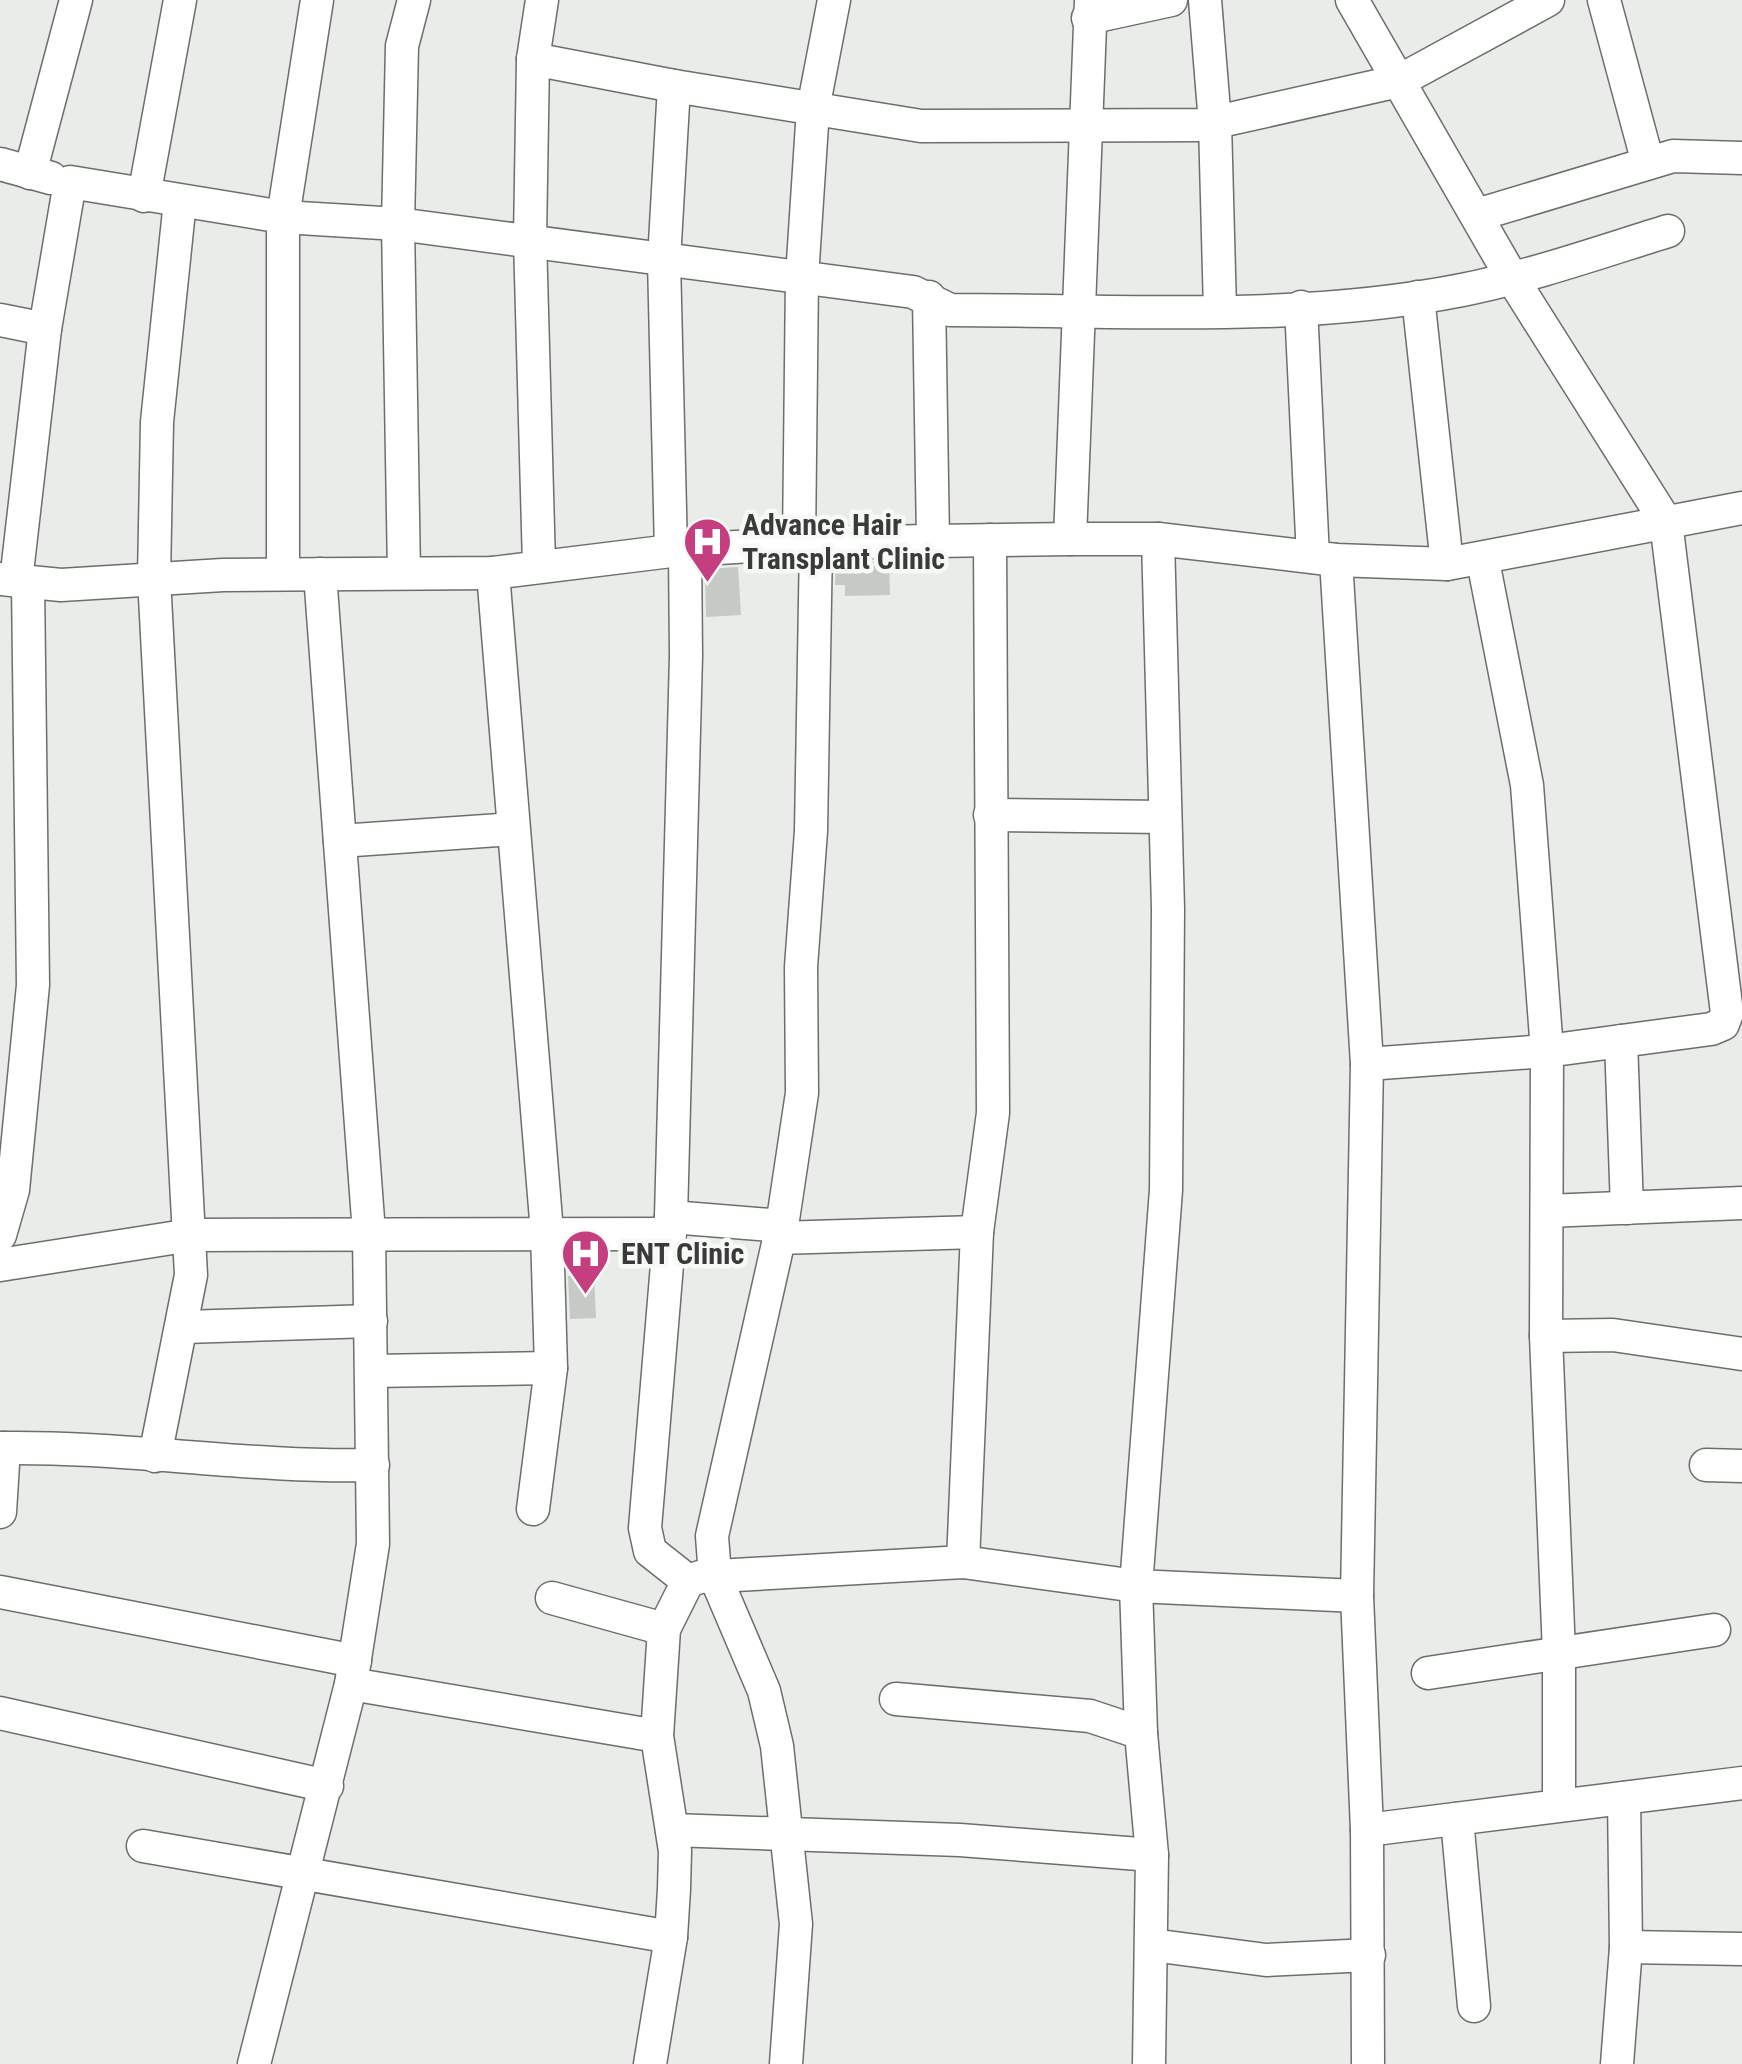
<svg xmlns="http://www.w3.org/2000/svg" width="1742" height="2064" viewBox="0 0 1742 2064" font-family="'Roboto Condensed',sans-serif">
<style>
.building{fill:#c7c9c7}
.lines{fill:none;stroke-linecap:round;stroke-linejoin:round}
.minor-casing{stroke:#6c6e6c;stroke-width:35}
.minor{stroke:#fff;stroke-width:32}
.labels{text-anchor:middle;stroke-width:9;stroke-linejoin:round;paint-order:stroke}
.poi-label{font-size:30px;font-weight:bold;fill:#393a39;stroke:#f7f9f7;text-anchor:start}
</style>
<rect width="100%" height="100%" fill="#e9ece9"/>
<g class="building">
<path d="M836,562h53l1,33 -45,1v-11h-10z"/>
<path d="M738,567l3,48 -35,2 -1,-48z"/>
<path d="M594,1275l2,43 -26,1 -2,-43z"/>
</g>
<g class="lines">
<defs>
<g id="minor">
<path d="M542,0l-9,59 141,27 -10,174 7,291"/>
<path d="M1205,0l10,123 5,187"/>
<path d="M1352,0l160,278 154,244 61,491 -4,11 -12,5 -164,22 -180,13"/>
<path d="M1604,0l44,163"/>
<path d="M1088,18l83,-18"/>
<path d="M533,59l-3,180 9,326"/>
<path d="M674,86l247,40 282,-1 196,-44 149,-81"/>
<path d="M0,164l51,14"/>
<path d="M30,173l46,-173"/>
<path d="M144,196l36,-196"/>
<path d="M1477,215l196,-59 69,2"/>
<path d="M929,297l4,244"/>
<path d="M1418,297l29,267"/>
<path d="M1301,307l12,250"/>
<path d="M0,320l45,9"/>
<path d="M1070,539l21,-539"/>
<path d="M799,543l3,-266 11,-168 21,-109"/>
<path d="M685,550l1,106 -15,561 -26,311 5,23 38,30"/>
<path d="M1336,560l31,504 -10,532 10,234 1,234"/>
<path d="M1483,561l44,224 20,266 -1,285 13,317v151"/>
<path d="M283,573v-356l34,-217"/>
<path d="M404,573l-6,-349 4,-178 12,-46"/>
<path d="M493,573l54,659 4,136 -18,141"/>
<path d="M0,579l61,6 162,-10 270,-2 178,-22 128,-8 271,-4h88l178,21 111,4 295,-56"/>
<path d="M16,581l29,-252 25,-147 213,35 115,7 515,68 37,18c169,0 345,13 512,-20 70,-14 138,-38 206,-59"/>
<path d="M990,815l175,2"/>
<path d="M340,841l173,-12"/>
<path d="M1621,1041l6,167"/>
<path d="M1547,1211l195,-8"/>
<path d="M671,1217l111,9"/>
<path d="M0,1235l13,-45 20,-205 -5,-402"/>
<path d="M778,1238l199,-6"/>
<path d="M0,1265l191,-30 479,-1"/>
<path d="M184,1327l187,-6"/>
<path d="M1546,1336l67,-1 129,19"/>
<path d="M372,1371l179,-3"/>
<path d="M0,1448c125,-2 248,20 373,17"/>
<path d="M155,1456l36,-181 -37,-697 3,-156 23,-221"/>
<path d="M1706,1465l36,1"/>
<path d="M0,1512l4,-64"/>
<path d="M963,1562l14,-330 16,-119 -3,-573"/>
<path d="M0,1592l355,69"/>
<path d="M552,1598l112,31"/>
<path d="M1428,1673l286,-43"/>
<path d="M351,1684l306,52"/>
<path d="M896,1699l194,17 51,17"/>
<path d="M0,1713l327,73"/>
<path d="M1457,1819l17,187"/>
<path d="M672,1830l288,10 192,15"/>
<path d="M1367,1830l375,-47"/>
<path d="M143,1846l528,91"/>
<path d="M1152,1945l114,15 103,-5"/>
<path d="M1626,1947l116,2"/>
<path d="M254,2064l97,-380 22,-140 -4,-311 -49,-659"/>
<path d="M650,2064l21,-127 3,-48 1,-38 -18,-115 7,-107 24,-48 12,-4 263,-15 173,24 221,10"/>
<path d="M786,2064l10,-140 -19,-178 -13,-55 -49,-115 -3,-40 70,-310 20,-133 -1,-126 10,-136 5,-288"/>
<path d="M1149,2064l3,-209 -11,-122 -5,-147 30,-396 2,-281 -10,-370"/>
<path d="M1617,2064l9,-117 -2,-149"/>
</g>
</defs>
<use href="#minor" class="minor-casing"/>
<use href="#minor" class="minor"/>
</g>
<defs>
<symbol id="hospital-pin" viewBox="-11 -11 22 30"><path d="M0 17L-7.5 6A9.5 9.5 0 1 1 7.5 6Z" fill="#c43e80" stroke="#f7f9f7"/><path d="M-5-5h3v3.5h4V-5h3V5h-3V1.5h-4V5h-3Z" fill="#fff"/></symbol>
</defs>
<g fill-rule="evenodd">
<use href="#hospital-pin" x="680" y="514" width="55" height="75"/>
<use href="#hospital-pin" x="558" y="1226" width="55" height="75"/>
</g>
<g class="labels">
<g class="poi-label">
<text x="742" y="535">Advance Hair<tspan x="742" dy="34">Transplant Clinic</tspan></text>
<text x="621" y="1264">ENT Clinic</text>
</g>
</g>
</svg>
